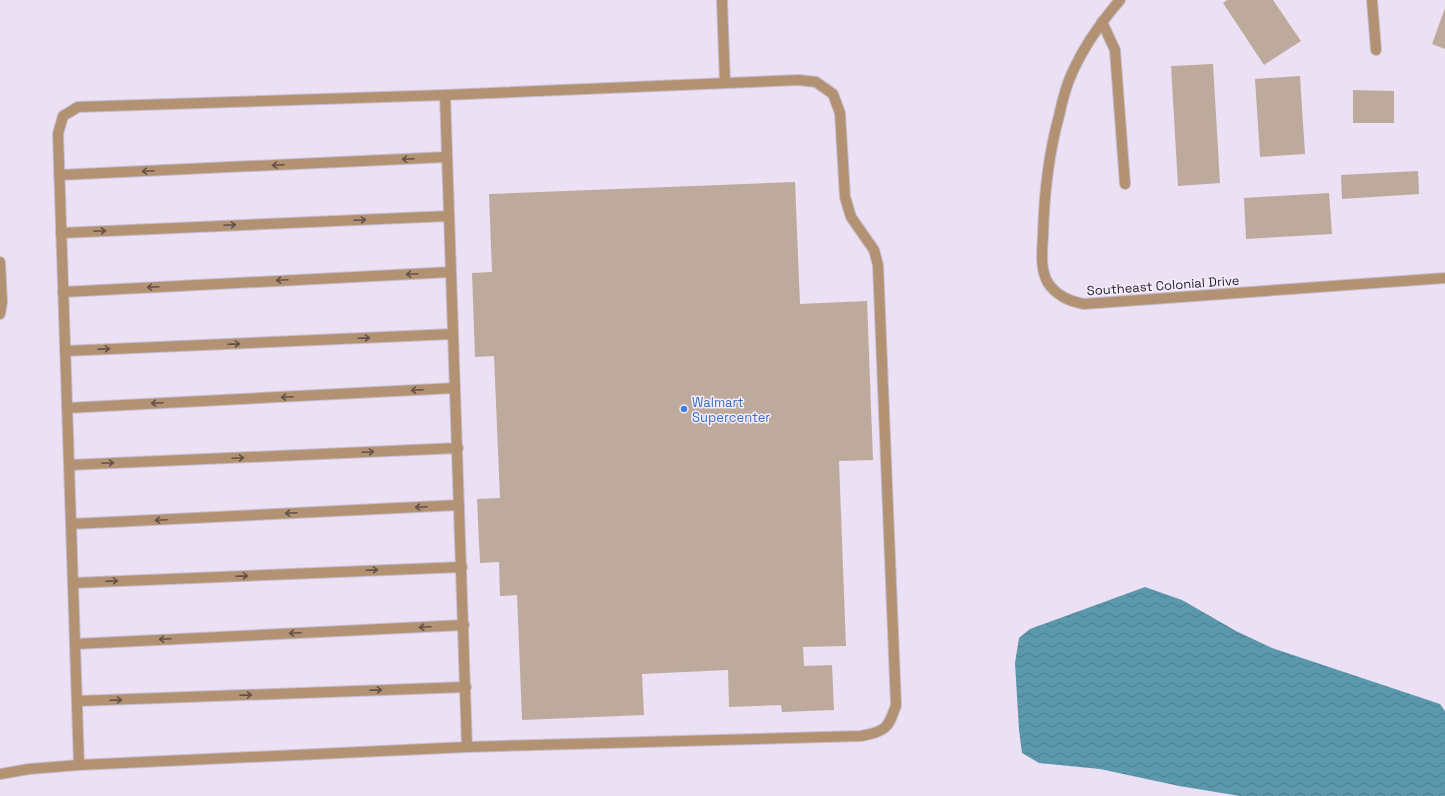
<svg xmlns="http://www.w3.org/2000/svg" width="1445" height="796" viewBox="0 0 1445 796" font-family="'Space Grotesk',sans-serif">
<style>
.water{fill:url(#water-waves)}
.building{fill:#bdaa9c}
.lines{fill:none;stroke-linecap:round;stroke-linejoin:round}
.lane-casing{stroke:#c6bdce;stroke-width:12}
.street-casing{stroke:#c6bdce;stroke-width:12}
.lane{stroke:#b39273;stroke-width:10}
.street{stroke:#b39273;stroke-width:10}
.oneway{stroke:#625147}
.shop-dot{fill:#3f7fe0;stroke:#f7eeff;stroke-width:1.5}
.labels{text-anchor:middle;stroke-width:3;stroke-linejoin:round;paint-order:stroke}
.street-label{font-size:13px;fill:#201c23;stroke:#f7eeff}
.shop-label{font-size:13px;fill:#366cbe;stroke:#f7eeff;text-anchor:start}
</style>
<defs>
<pattern id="water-waves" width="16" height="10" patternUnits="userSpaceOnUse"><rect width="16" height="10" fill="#5c98ac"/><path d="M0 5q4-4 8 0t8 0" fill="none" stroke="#4c7b8c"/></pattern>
</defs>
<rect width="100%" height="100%" fill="#ebe0f4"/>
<path class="water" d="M1145,587l37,13 54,31 36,17 168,56 5,7v85h-205l-61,-10 -79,-17 -61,-6 -17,-10 -3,-23 -4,-67 4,-25 11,-9z"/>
<g class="building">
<path d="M1227,0h46l28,41 -37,24 -41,-62z"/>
<path d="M1445,8v41l-13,-5z"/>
<path d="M1213,64l7,119 -42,3 -7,-120z"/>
<path d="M1300,76l5,78 -45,3 -5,-78z"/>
<path d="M1353,90l41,1v32h-41z"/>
<path d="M1418,171l1,23 -77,5 -1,-24z"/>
<path d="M795,182l5,122 67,-3 6,159 -34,1 7,185 -43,1 1,19 28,-1 2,45 -52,2 -1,-7 -52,2 -1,-37 -86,4 2,41 -122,5 -5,-125 -17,1 -1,-34 -19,1 -3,-64 23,-1 -6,-142 -19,1 -3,-84 20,-1 -3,-78z"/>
<path d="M1329,193l3,41 -86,5 -2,-41z"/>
</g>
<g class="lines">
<defs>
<g id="lane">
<path d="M722,0l3,83"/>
<path d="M1372,0l4,50"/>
<path d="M1102,22l13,28 10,134"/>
<path d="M59,175l388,-18"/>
<path d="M61,233l388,-17"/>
<path d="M0,262l2,40 -2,12"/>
<path d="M63,292l388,-20"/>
<path d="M65,351l388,-17"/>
<path d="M67,408l388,-20"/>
<path d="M69,465l389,-17"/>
<path d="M71,524l388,-19"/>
<path d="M73,583l389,-16"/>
<path d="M75,644l389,-19"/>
<path d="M77,701l389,-14"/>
<path d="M79,765l-21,-631 5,-18 15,-9 367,-12 354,-15 17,2 17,12 7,19 5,84 6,20 23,33 4,15 18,440c-8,24 -10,26 -35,31l-394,11"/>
<path d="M0,774l29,-5 50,-4 388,-18 -22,-652"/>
</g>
<path id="street" d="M1120,0c-19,22 -36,46 -48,73 -6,13 -10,29 -13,43 -11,40 -15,79 -16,120 -1,15 -3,34 5,47 9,13 21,18 36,21l361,-26"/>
</defs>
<use href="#lane" class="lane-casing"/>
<use href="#street" class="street-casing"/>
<use href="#lane" class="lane"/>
<use href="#street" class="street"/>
</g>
<defs><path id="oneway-shaft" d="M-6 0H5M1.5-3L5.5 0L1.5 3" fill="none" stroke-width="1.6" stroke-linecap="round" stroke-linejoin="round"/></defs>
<g class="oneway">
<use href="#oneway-shaft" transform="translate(408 159) rotate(177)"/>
<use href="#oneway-shaft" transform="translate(278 165) rotate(177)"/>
<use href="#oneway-shaft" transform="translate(148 171) rotate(177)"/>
<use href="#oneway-shaft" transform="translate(360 220) rotate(-3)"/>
<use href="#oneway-shaft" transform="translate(230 225) rotate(-3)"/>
<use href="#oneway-shaft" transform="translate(100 231) rotate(-3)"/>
<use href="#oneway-shaft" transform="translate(412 274) rotate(177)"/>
<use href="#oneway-shaft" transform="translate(282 280) rotate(177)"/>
<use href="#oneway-shaft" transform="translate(153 287) rotate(177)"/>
<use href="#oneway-shaft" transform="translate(364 338) rotate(-2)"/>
<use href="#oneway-shaft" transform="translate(234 344) rotate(-2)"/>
<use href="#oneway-shaft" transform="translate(104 349) rotate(-2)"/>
<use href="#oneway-shaft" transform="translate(417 390) rotate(177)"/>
<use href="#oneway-shaft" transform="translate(287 397) rotate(177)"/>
<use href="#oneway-shaft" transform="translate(157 403) rotate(177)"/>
<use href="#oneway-shaft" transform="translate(368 452) rotate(-3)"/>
<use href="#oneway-shaft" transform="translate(238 458) rotate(-3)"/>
<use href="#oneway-shaft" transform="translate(108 463) rotate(-3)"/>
<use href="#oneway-shaft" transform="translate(421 507) rotate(177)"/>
<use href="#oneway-shaft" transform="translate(291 513) rotate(177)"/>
<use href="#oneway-shaft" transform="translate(161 520) rotate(177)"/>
<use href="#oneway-shaft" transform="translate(372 570) rotate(-2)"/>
<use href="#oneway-shaft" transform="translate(242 576) rotate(-2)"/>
<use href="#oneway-shaft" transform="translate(112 581) rotate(-2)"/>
<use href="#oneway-shaft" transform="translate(425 627) rotate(177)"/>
<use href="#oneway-shaft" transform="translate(295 633) rotate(177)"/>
<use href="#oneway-shaft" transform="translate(165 639) rotate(177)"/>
<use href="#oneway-shaft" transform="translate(376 690) rotate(-2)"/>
<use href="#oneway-shaft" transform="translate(246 695) rotate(-2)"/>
<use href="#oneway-shaft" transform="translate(116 700) rotate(-2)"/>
</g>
<circle class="shop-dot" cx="684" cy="409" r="4"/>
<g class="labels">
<g class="street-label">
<text transform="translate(1163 285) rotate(-4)" y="5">Southeast Colonial Drive</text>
</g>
<g class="shop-label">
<text x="692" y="407">Walmart<tspan x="692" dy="15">Supercenter</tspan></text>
</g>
</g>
</svg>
